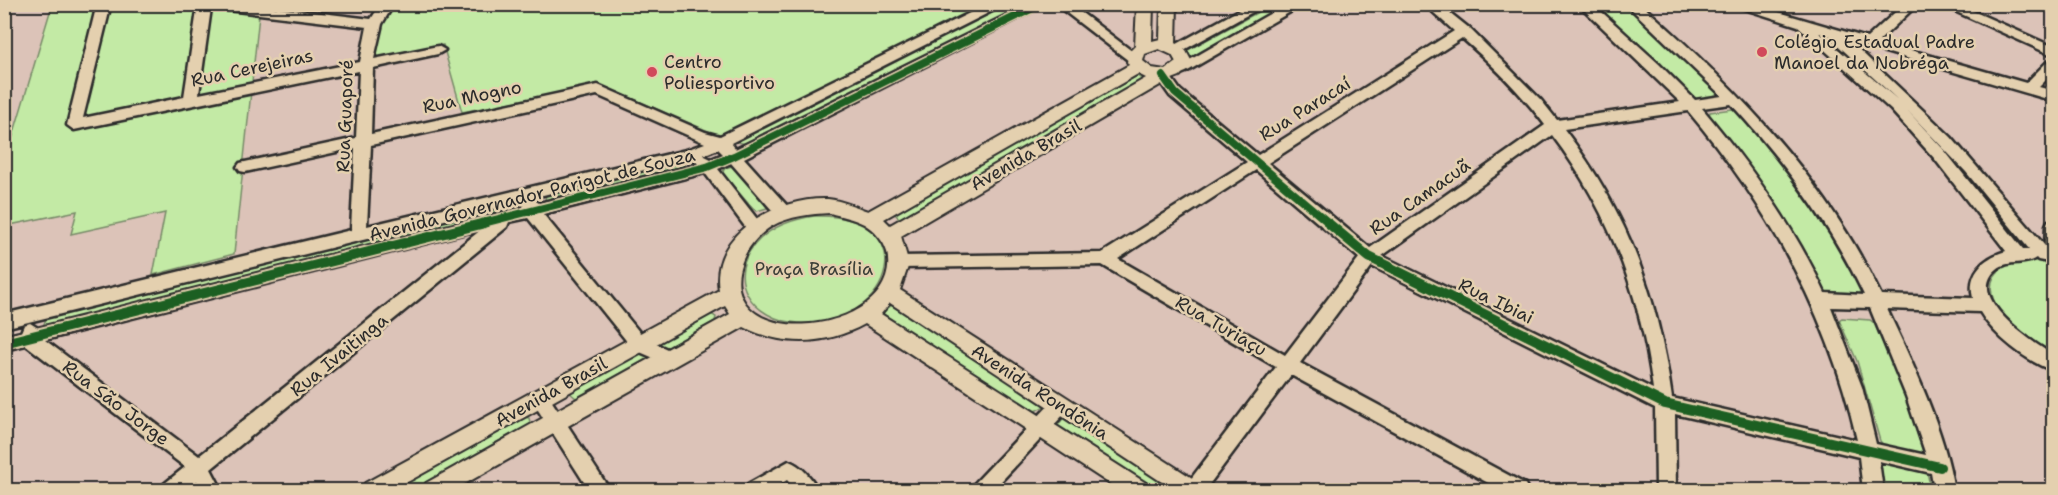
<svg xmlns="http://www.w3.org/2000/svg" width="2058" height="495" viewBox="0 0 2058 495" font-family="'Shantell Sans',sans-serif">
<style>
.green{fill:#c3eaa5;stroke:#778a68;stroke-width:1.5}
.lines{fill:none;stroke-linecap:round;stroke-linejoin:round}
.minor-casing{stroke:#2b2b2b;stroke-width:5}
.major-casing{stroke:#2b2b2b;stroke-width:4}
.minor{fill:#e4d0af;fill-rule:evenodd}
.major{fill:#e4d0af;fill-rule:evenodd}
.cycleway-far1-casing{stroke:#e4d0af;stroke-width:11}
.cycleway-casing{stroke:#e4d0af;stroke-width:14}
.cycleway-far1{stroke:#1b5e20;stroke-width:8}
.cycleway{stroke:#1b5e20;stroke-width:10}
.poi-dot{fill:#d1495b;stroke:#e4d0af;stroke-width:2}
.labels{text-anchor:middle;stroke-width:5;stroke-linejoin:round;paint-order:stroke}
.poi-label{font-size:18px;fill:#2b2b2b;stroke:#e4d0af;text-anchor:start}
.street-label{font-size:18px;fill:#2b2b2b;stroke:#e4d0af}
.park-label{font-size:18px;fill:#3a3e37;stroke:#e4d0af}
</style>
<rect width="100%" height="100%" fill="#dcc3b8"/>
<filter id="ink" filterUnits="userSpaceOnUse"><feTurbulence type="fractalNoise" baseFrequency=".0167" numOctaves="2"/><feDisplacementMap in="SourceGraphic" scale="12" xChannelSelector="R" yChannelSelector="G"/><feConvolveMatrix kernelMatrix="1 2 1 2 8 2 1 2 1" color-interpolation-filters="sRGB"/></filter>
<g filter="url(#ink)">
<g class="green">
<path d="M184,4l75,11 -25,239 -81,21 12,-62 -94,21 6,-23 -72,15 -1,-60 48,-161z"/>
<path d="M395,5h595l-268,132 -121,-52 -139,27 -19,-67 -69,15c3,-25 6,-36 21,-55z"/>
<path d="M1008,5h24l-285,139 -10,-2 2,-6z"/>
<path d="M1271,5h18l-100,54 -5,-7z"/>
<path d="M1589,5h37l99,91 -29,5z"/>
<path d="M1826,36l6,1 44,39 74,75 74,91 -7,-2 -49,-59 -145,-144z"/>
<path d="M1137,76l9,6 -244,139 -8,-8z"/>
<path d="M1733,109l7,3 36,41 48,67 44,74 -4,3 -32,-2 -6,-3c-33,-64 -71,-121 -117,-176l1,-4z"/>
<path d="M681,160l4,4 -4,5 -133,32 -3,-1 1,-6z"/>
<path d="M732,166l5,1 32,37 -2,4 -10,3 -4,-2 -31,-36 3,-5z"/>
<path d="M498,205l2,2 -2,6 -452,114 -2,-3 3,-8z"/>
<path d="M814,216c111,-4 83,112 -15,107 -47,-2 -78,-47 -39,-84 15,-14 34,-20 54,-23z"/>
<path d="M2034,259l19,3v94c-10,-7 -22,-13 -31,-20 -36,-32 -50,-70 12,-77z"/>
<path d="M893,304l152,97v5l-14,7 -149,-100z"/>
<path d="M708,312l8,5 -1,4 -139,77 -6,-5v-3z"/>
<path d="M1842,318l28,2 4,3 28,63 21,66 -6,2 -33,-8 -4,-5 -23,-80 -18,-41z"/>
<path d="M1065,416l106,70v4h-25l-92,-60z"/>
<path d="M525,417l4,1 2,8 -116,64h-24z"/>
<path d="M1876,460l51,12 4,18h-51z"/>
</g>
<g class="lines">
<defs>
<g id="minor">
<path d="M97,4h14l-28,114 101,-21 14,-93h48l125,15 10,-15h13l-12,20 -8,35 64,-13 7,4 -7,4 -65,14 -2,66 227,-49 107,47 15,4 268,-132h18l-275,139 5,6 293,-145h18l-303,154 46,51 2,4 -2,4h-12l-47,-54 -13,6 43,55 2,4 -2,4h-12l-44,-59 -162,41 102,125 31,14 3,5 -3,5 -6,2 -37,-16 -105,-131 -19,4 -2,5 -296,242 11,21h-20l-5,-9 -12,9h-24l3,-6 21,-17 -159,-122 -22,5v-14l17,-4 3,-7 6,-2 8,5 485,-121 2,-7 5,-1 -526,129v-14l347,-84 4,-82 -110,24 -5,-1 -3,-4 3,-4 5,-1 111,-24 3,-67 -285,59 -7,-5zM211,8l156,19 -7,35 -161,32zM597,95l108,48 -19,7 -319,76 4,-81zM718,149l5,5 -12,5 -8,-4zM697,157l-2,3 3,4 -159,39 -8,-5zM482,229l-283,227 -154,-116z"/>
<path d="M1055,4h15l71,54 -7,4 -5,-1z"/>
<path d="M1250,4h17l-87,48 -5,1 -7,-4z"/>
<path d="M1287,4h17l-118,68 -5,2 -7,-5z"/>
<path d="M1424,4h15l30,24 72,72 16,20 123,-18 -102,-98h15l66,60 36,36 27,-4 -96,-92h15c96,85 184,174 240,291l92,3c-6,-25 10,-40 33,-47l-72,-93 -43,-48 -93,-84 -69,-22h22l116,34 37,-34h14l-39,37 147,42 23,-23 5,-1v13l-15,15 15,4v10l-203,-59 100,95 94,109 1,-21 2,-4 6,-2v44l-16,-3 -2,-2c-11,8 -27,1 -39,11 -34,28 36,74 57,86v16c-27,-9 -60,-35 -74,-59l-93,-3c26,55 58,122 67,181h-20l-3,-17 -52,-12 4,29h-20l-4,-33 -184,-43 1,76h-20l-1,-82 -283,-142 -72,97 225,121 3,6h-27l-210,-115 -86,115h-21l3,-6 89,-117 -174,-102 -202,3 -6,-2 -2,-4 2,-4 6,-2 202,-3 145,-91 -77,-66 -14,-20 2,-3h10l12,17 78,65 196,-124zM1819,33l12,3 1,4 66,60zM1462,38c30,26 59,55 83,87l-175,123 -102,-85zM1731,104c53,58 99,119 133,191l-39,-2c-31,-67 -75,-128 -123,-185zM1906,109l60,63 63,77h-6l-79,-99zM1688,111c81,96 141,205 169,329l-185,-42c-14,-102 -45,-187 -108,-269zM1552,135c57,75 89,161 101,254l-271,-133zM1256,170l103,88 -74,97 -167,-96zM1831,307l39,1 36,88 20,59 -50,-11 -14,-57z"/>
<path d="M1939,4h18l97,43v9z"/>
<path d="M540,391l7,3 63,96h-21l-58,-91 2,-5z"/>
<path d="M1060,398l7,3 2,5 -2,5 -74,79h-22l3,-6 79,-83z"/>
<path d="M789,461c12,4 24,18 29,29h-22l-9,-10 -16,10h-26l3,-6z"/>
</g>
<path id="major" d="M1137,4h16l-1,37 8,-2 1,-35h16l-1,39 10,8 6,11 -12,14 -13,5 -266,155 8,28 -9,26 300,193 3,7h-29l-284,-187 -9,11 265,169 3,7h-30l-254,-166c-38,21 -82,23 -121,3l-290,163h-31l3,-7 304,-169 -5,-8 -332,184h-31l3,-7 354,-193c-10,-58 60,-93 109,-91 13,1 28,8 40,12l261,-146 -2,-3 2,-10 6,-6zM1159,49l13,6 4,7 -11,8 -13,-2 -9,-7 2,-7zM1138,74l8,4 -256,147 -6,-6zM830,213c10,3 24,6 34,11 10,6 20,17 23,28 13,60 -81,87 -125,65 -41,-21 -23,-71 10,-91 18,-10 38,-12 58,-13z"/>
</defs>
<use href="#minor" class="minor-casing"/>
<use href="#major" class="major-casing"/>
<use href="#minor" class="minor"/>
<use href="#major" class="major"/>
<defs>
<g id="cycleway-far1">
<path d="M1163,76l12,17 155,131"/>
<path d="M479,224l228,-57 27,-11 307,-152"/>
</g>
<g id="cycleway">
<path d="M1328,223l41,34 296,147 275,63"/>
<path d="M4,343l481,-120"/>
</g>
</defs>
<use href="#cycleway-far1" class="cycleway-far1-casing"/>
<use href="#cycleway" class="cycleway-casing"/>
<use href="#cycleway-far1" class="cycleway-far1"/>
<use href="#cycleway" class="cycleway"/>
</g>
</g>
<g class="poi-dot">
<circle cx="1762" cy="52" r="6"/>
<circle cx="652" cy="72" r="6"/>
</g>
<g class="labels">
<g class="poi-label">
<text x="1774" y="48">Colégio Estadual Padre<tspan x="1774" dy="21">Manoel da Nobréga</tspan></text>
<text x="664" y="68">Centro<tspan x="664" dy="21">Poliesportivo</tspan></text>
</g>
<g class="street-label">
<text transform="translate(252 68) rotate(-12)" y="6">Rua Cerejeiras</text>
<text transform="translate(472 97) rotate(-12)" y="6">Rua Mogno</text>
<text transform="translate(1305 109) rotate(-32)" y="6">Rua Paracaí</text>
<text transform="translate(345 116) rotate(-88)" y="6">Rua Guaporé</text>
<text transform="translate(1026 155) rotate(-30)" y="6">Avenida Brasil</text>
<text transform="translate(532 195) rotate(-14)" y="6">Avenida Governador Parigot de Souza</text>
<text transform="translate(1420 197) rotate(-35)" y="6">Rua Camacuã</text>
<text transform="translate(1496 301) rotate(26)" y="6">Rua Ibiai</text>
<text transform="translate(1221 326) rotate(30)" y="6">Rua Turiaçu</text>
<text transform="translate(339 355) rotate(-39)" y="6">Rua Ivaitinga</text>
<text transform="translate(551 392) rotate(-29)" y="6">Avenida Brasil</text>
<text transform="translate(1040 392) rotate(33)" y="6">Avenida Rondônia</text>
<text transform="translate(116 403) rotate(37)" y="6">Rua São Jorge</text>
</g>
<g class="park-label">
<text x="814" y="275">Praça Brasília</text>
</g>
</g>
<rect width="2058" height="495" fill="none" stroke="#e4d0af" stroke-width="24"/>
<rect x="12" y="12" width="2034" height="471" fill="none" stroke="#2b2b2b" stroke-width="2" filter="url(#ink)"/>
</svg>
